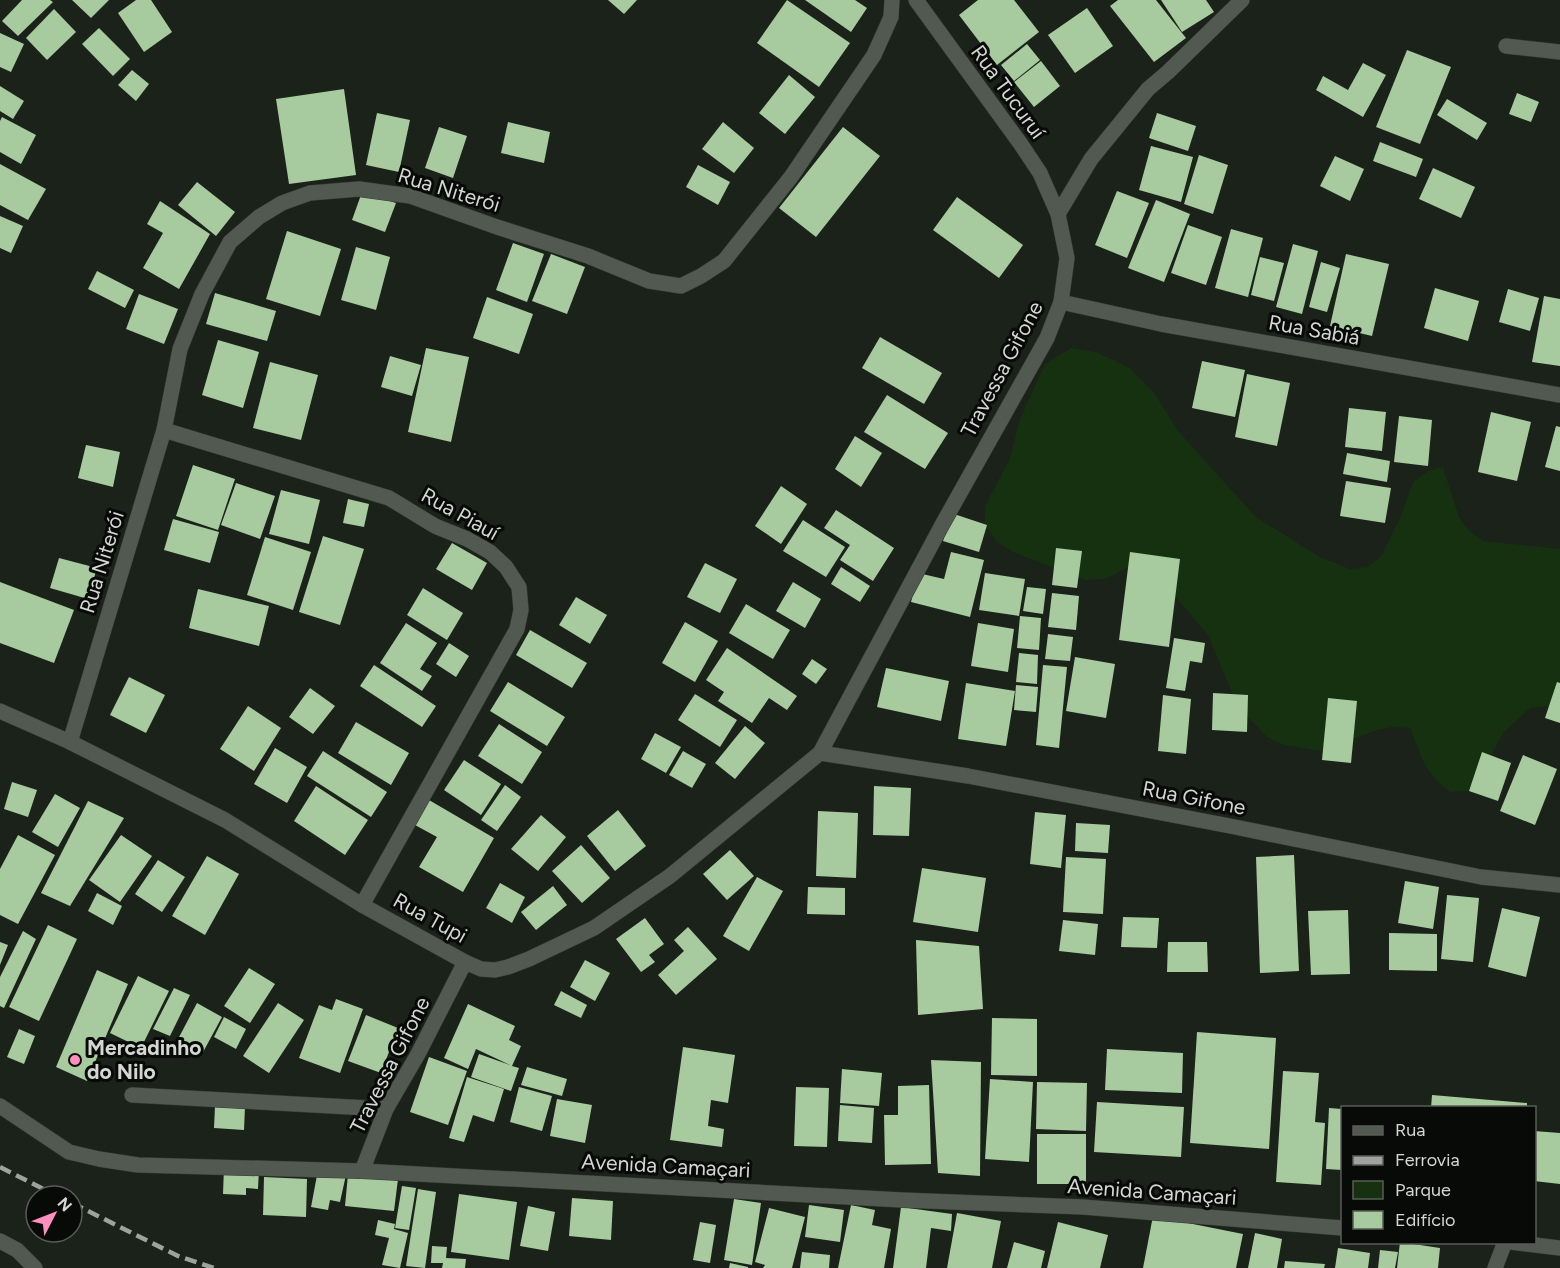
<svg xmlns="http://www.w3.org/2000/svg" width="1560" height="1268" viewBox="0 0 1560 1268" font-family="Figtree,sans-serif">
<style>
.green{fill:#15310f}
.building{fill:#a7ca9f}
.lines{fill:none;stroke-linecap:round;stroke-linejoin:round}
.street-casing{stroke:#373c36;stroke-width:16}
.secondary-casing{stroke:#373c36;stroke-width:16}
.street{stroke:#515950;stroke-width:15}
.secondary{stroke:#515950;stroke-width:15}
.rail{stroke:#9ea39d;stroke-width:4.5;stroke-dasharray:12 6;stroke-linecap:butt}
.poi-dot{fill:#fe8ebe;stroke:#080a07;stroke-width:2}
.labels{text-anchor:middle;stroke-width:6;stroke-linejoin:round;paint-order:stroke}
.street-label{font-size:21px;fill:#d3d7d2;stroke:#080a07}
.poi-label{font-size:21px;font-weight:bold;fill:#d3d7d2;stroke:#080a07;text-anchor:start}
</style>
<rect width="100%" height="100%" fill="#1b221a"/>
<path class="green" d="M1071,348l25,4 34,16 25,26 23,37 78,86 64,40 30,12 18,-2 14,-12 18,-37 13,-36 15,-11 15,-4 16,50 10,14 15,10 76,8v156l-30,3 -26,24 -25,45 -11,14 -18,1 -14,-12 -11,-14 -15,-38 -18,-1 -18,4 -53,20 -37,-6 -17,-8 -29,-30 -30,-72 -54,-63 -17,-9 -32,16 -20,1 -72,-28 -16,-10 -12,-17v-19l25,-48 10,-39 25,-55z"/>
<g class="building">
<path d="M22,0h28l3,2 -35,34 -16,-15z"/>
<path d="M72,0h37l-18,18z"/>
<path d="M136,0h15l21,32 -28,20 -26,-39z"/>
<path d="M608,0h29l-13,14z"/>
<path d="M787,0l63,43 -31,44 -62,-44z"/>
<path d="M805,0h50l12,8 -16,24z"/>
<path d="M978,0h36l25,32 -42,33 -38,-50z"/>
<path d="M1118,0h38l30,38 -32,24 -44,-56z"/>
<path d="M1161,0h45l8,12 -32,20z"/>
<path d="M1087,8l26,38 -38,27 -27,-38z"/>
<path d="M54,9l22,23 -29,28 -21,-22z"/>
<path d="M99,28l31,31 -17,17 -31,-32z"/>
<path d="M0,33l24,11 -13,28 -11,-5z"/>
<path d="M1027,44l13,16 -26,21 -13,-16z"/>
<path d="M1407,50l44,17 -31,77 -44,-17z"/>
<path d="M1041,61l19,25 -26,21 -20,-25z"/>
<path d="M1363,63l23,12 -23,42 -47,-27 7,-14 25,14z"/>
<path d="M132,70l17,14 -13,17 -18,-16z"/>
<path d="M789,75l26,22 -30,37 -26,-21z"/>
<path d="M0,86l24,15 -11,18 -13,-8z"/>
<path d="M344,89l12,86 -67,9 -13,-85z"/>
<path d="M1517,93l22,9 -8,20 -22,-8z"/>
<path d="M1447,99l40,24 -10,17 -40,-25z"/>
<path d="M377,113l33,7 -11,52 -33,-7z"/>
<path d="M1157,113l39,13 -8,25 -39,-13z"/>
<path d="M2,117l34,18 -15,29 -21,-12v-31z"/>
<path d="M508,122l42,10 -6,31 -43,-10z"/>
<path d="M723,122l31,26 -20,25 -32,-24z"/>
<path d="M439,127l28,9 -14,42 -28,-10z"/>
<path d="M843,127l37,29 -64,81 -37,-29z"/>
<path d="M1380,142l43,17 -7,18 -43,-16z"/>
<path d="M1151,146l42,11 -12,45 -42,-12z"/>
<path d="M1199,155l29,10 -15,49 -29,-10z"/>
<path d="M1335,156l29,13 -14,32 -30,-15z"/>
<path d="M0,164l46,25 -18,31 -28,-15z"/>
<path d="M698,165l32,17 -12,23 -32,-18z"/>
<path d="M1433,168l42,19 -14,31 -42,-19z"/>
<path d="M197,182l38,30 -19,24 -38,-31z"/>
<path d="M1117,191l32,12 -22,55 -32,-13z"/>
<path d="M362,192l34,11 -11,29 -33,-12z"/>
<path d="M957,197l66,48 -24,33 -66,-48z"/>
<path d="M1156,200l34,14 -26,68 -36,-14z"/>
<path d="M160,201l50,33 -31,55 -36,-21 20,-35 -16,-9z"/>
<path d="M0,216l23,10 -12,27 -11,-5z"/>
<path d="M1188,225l34,12 -16,48 -35,-12z"/>
<path d="M1231,229l32,9 -15,59 -33,-9z"/>
<path d="M287,231l54,18 -21,67 -54,-17z"/>
<path d="M513,243l31,11 -17,48 -31,-12z"/>
<path d="M1293,244l25,7 -16,63 -26,-7z"/>
<path d="M356,247l34,10 -14,53 -35,-10z"/>
<path d="M551,254l34,13 -18,47 -35,-13z"/>
<path d="M1346,254l43,10 -17,72 -42,-10z"/>
<path d="M1260,257l24,6 -10,38 -23,-6z"/>
<path d="M1321,262l19,6 -13,44 -18,-5z"/>
<path d="M97,271l37,19 -9,18 -37,-19z"/>
<path d="M1435,288l44,13 -11,40 -44,-13z"/>
<path d="M1508,289l31,9 -9,33 -31,-9z"/>
<path d="M215,293l61,18 -9,30 -61,-17z"/>
<path d="M139,294l39,15 -14,35 -38,-15z"/>
<path d="M1544,296l16,3v67l-28,-4z"/>
<path d="M487,297l46,17 -14,40 -46,-16z"/>
<path d="M880,337l62,36 -18,31 -62,-36z"/>
<path d="M218,340l41,12 -16,56 -41,-13z"/>
<path d="M426,348l43,9 -18,85 -43,-10z"/>
<path d="M390,356l31,9 -9,31 -31,-9z"/>
<path d="M1202,361l43,9 -10,47 -43,-9z"/>
<path d="M270,362l48,13 -17,65 -48,-12z"/>
<path d="M1247,374l43,9 -13,63 -42,-9z"/>
<path d="M887,395l61,38 -23,36 -61,-37z"/>
<path d="M1349,408l37,4 -4,39 -37,-4z"/>
<path d="M1491,412l40,10 -14,59 -39,-9z"/>
<path d="M1399,416l33,4 -4,46 -34,-4z"/>
<path d="M1556,426l4,1v44l-15,-4z"/>
<path d="M855,436l27,17 -21,34 -26,-18z"/>
<path d="M86,445l34,7 -7,35 -35,-9z"/>
<path d="M1347,453l43,8 -3,21 -44,-8z"/>
<path d="M193,465l42,14 -17,51 -42,-14z"/>
<path d="M1346,481l45,7 -6,35 -45,-7z"/>
<path d="M236,483l39,13 -15,43 -39,-14z"/>
<path d="M781,486l26,18 -26,40 -26,-18z"/>
<path d="M281,490l39,10 -11,44 -40,-10z"/>
<path d="M348,499l21,5 -5,23 -21,-4z"/>
<path d="M836,510l58,38 -21,33 -33,-21 10,-15 -26,-17z"/>
<path d="M951,513l36,12 -8,27 -36,-11z"/>
<path d="M173,519l46,13 -9,31 -46,-13z"/>
<path d="M803,520l42,27 -19,30 -43,-26z"/>
<path d="M323,536l41,13 -24,76 -41,-13z"/>
<path d="M265,537l46,15 -18,58 -46,-15z"/>
<path d="M452,543l35,20 -15,27 -36,-21z"/>
<path d="M1056,548l26,3 -5,37 -25,-3z"/>
<path d="M951,552l33,8 -14,57 -59,-15 7,-29 26,6z"/>
<path d="M1130,552l50,7 -11,88 -50,-7z"/>
<path d="M59,558l38,10 -9,31 -38,-11z"/>
<path d="M705,563l32,16 -17,34 -33,-16z"/>
<path d="M841,567l29,19 -10,16 -29,-18z"/>
<path d="M985,573l40,6 -6,37 -40,-6z"/>
<path d="M0,582l74,28 -20,53 -54,-20z"/>
<path d="M793,582l28,17 -16,29 -29,-17z"/>
<path d="M1027,587l19,2 -3,25 -20,-3z"/>
<path d="M423,588l40,25 -16,27 -40,-25z"/>
<path d="M198,589l71,17 -10,40 -70,-18z"/>
<path d="M1052,593l27,3 -3,34 -28,-3z"/>
<path d="M576,597l31,18 -17,29 -31,-19z"/>
<path d="M746,604l44,26 -17,29 -44,-26z"/>
<path d="M1020,616l21,2 -2,32 -22,-2z"/>
<path d="M685,622l33,19 -23,41 -33,-19z"/>
<path d="M406,623l31,20 -17,26 12,7 -10,15 -42,-28z"/>
<path d="M978,623l36,6 -6,43 -37,-6z"/>
<path d="M530,630l57,33 -15,25 -56,-33z"/>
<path d="M1048,634l25,3 -3,24 -25,-2z"/>
<path d="M1174,638l31,5 -3,20 -12,-2 -5,30 -19,-3z"/>
<path d="M449,643l20,13 -13,21 -20,-13z"/>
<path d="M727,648l70,48 -10,14 -18,-12 -17,25 -34,-22 6,-9 -18,-12z"/>
<path d="M1019,653l19,2 -1,29 -21,-2z"/>
<path d="M1075,657l40,7 -9,54 -40,-7z"/>
<path d="M812,659l15,10 -11,15 -14,-10z"/>
<path d="M374,665l62,41 -14,21 -62,-41z"/>
<path d="M1043,665l24,2 -8,81 -23,-3z"/>
<path d="M886,668l63,13 -8,40 -64,-14z"/>
<path d="M129,677l36,18 -19,38 -36,-18z"/>
<path d="M508,682l57,35 -18,29 -57,-35z"/>
<path d="M1557,682l3,1v40l-15,-5z"/>
<path d="M966,683l49,8 -9,55 -48,-7z"/>
<path d="M1016,685l22,2 -2,25 -22,-2z"/>
<path d="M310,688l25,18 -22,28 -24,-17z"/>
<path d="M1213,693l35,2 -1,37 -35,-2z"/>
<path d="M695,694l42,26 -17,27 -42,-27z"/>
<path d="M1163,695l28,4 -5,55 -28,-3z"/>
<path d="M1328,698l29,3 -6,62 -29,-3z"/>
<path d="M248,706l33,22 -27,43 -34,-22z"/>
<path d="M356,722l53,31 -18,32 -53,-32z"/>
<path d="M499,724l43,28 -20,32 -44,-28z"/>
<path d="M745,726l20,17 -30,36 -20,-16z"/>
<path d="M655,733l26,14 -15,26 -25,-14z"/>
<path d="M275,748l32,19 -20,36 -33,-19z"/>
<path d="M323,751l64,41 -16,25 -64,-41z"/>
<path d="M683,751l23,13 -14,24 -23,-13z"/>
<path d="M1482,752l29,11 -13,38 -29,-10z"/>
<path d="M1523,755l34,14 -22,56 -35,-14z"/>
<path d="M464,760l37,24 -20,31 -37,-25z"/>
<path d="M12,782l25,8 -9,27 -24,-8z"/>
<path d="M505,785l16,12 -24,34 -16,-11z"/>
<path d="M316,786l52,34 -23,35 -51,-34z"/>
<path d="M874,786l37,2 -2,48 -36,-1z"/>
<path d="M55,794l25,14 -22,39 -26,-15z"/>
<path d="M429,800l65,38 -31,54 -44,-25 18,-30 -22,-12z"/>
<path d="M88,801l36,17 -54,88 -29,-13z"/>
<path d="M618,810l28,36 -31,25 -28,-35z"/>
<path d="M818,811l40,2 -2,65 -40,-2z"/>
<path d="M1035,812l31,3 -5,53 -31,-4z"/>
<path d="M541,815l25,22 -28,34 -27,-22z"/>
<path d="M1076,823l34,2 -2,28 -33,-2z"/>
<path d="M18,835l37,20 -37,69 -18,-9v-46z"/>
<path d="M121,835l31,21 -32,46 -31,-22z"/>
<path d="M581,845l29,33 -28,25 -30,-32z"/>
<path d="M730,850l24,26 -27,24 -24,-26z"/>
<path d="M1294,855l5,116 -39,2 -4,-116z"/>
<path d="M207,856l32,18 -34,61 -33,-19z"/>
<path d="M1066,857l40,2 -3,55 -40,-2z"/>
<path d="M158,860l27,17 -23,35 -27,-18z"/>
<path d="M922,868l64,10 -8,54 -65,-10z"/>
<path d="M757,877l26,14 -34,60 -26,-15z"/>
<path d="M1405,881l34,6 -6,42 -35,-6z"/>
<path d="M500,883l25,14 -13,26 -26,-15z"/>
<path d="M553,886l14,19 -31,25 -15,-18z"/>
<path d="M808,887l37,1v27l-38,-1z"/>
<path d="M97,893l25,13 -9,19 -25,-14z"/>
<path d="M1447,895l32,3 -6,64 -32,-3z"/>
<path d="M1502,908l38,9 -14,60 -38,-10z"/>
<path d="M1348,910l2,64 -39,1 -3,-64z"/>
<path d="M1123,917l36,1 -2,30 -36,-1z"/>
<path d="M645,918l19,26 -15,11 6,7 -14,10 -25,-33z"/>
<path d="M1063,920l35,4 -3,31 -36,-4z"/>
<path d="M48,925l29,14 -38,82 -30,-14z"/>
<path d="M688,927l29,32 -41,36 -18,-20 26,-24 -10,-11z"/>
<path d="M23,931l13,8 -32,69 -4,-2v-29z"/>
<path d="M1389,933l48,1v37l-48,-1z"/>
<path d="M916,940l63,6 4,63 -65,6z"/>
<path d="M0,942l8,3 -8,20z"/>
<path d="M1168,942h39l1,30h-41z"/>
<path d="M585,960l25,13 -15,28 -25,-14z"/>
<path d="M249,968l26,16 -25,39 -26,-17z"/>
<path d="M97,970l31,14 -41,97 -31,-14z"/>
<path d="M138,976l31,15 -28,57 -31,-15z"/>
<path d="M174,988l16,7 -20,41 -17,-7z"/>
<path d="M561,991l26,14 -6,13 -27,-13z"/>
<path d="M336,999l27,10 -23,64 -41,-15 20,-53 13,5z"/>
<path d="M197,1003l25,14 -20,37 -25,-13z"/>
<path d="M278,1003l26,17 -35,53 -26,-17z"/>
<path d="M468,1004l47,22 -6,14 12,6 -9,20 7,2 -8,23 -40,-14 8,-23 31,11 -34,-16 -8,20 -24,-11z"/>
<path d="M366,1015l32,13 -17,45 -33,-12z"/>
<path d="M224,1017l22,12 -10,20 -22,-12z"/>
<path d="M992,1018l45,1v57l-46,-1z"/>
<path d="M19,1029l16,7 -11,28 -17,-7z"/>
<path d="M1197,1032l79,6 -7,111 -79,-6z"/>
<path d="M683,1047l52,8 -7,48 -17,-3 -3,26 16,3 -2,18 -52,-7z"/>
<path d="M1107,1049l76,4 -1,40 -77,-3z"/>
<path d="M429,1057l38,14 -19,54 -38,-13z"/>
<path d="M931,1060l50,2 -1,114 -42,-3z"/>
<path d="M527,1067l40,12 -5,17 -41,-11z"/>
<path d="M842,1069l40,4 -3,33 -39,-3z"/>
<path d="M1283,1071l36,2 -4,49 10,1 -4,62 -45,-3z"/>
<path d="M467,1077l37,12 -10,33 -21,-7 -9,27 -15,-4z"/>
<path d="M990,1079l43,3 -4,80 -44,-3z"/>
<path d="M1037,1082l50,1 -1,48 -50,-2z"/>
<path d="M929,1085l2,79 -46,1 -1,-50h14v-29z"/>
<path d="M519,1087l33,9 -10,35 -32,-9z"/>
<path d="M796,1087l33,1 -2,59 -33,-1z"/>
<path d="M1432,1095l95,8v5h-96z"/>
<path d="M557,1099l35,6 -7,38 -35,-7z"/>
<path d="M1097,1102l87,5 -3,50 -87,-5z"/>
<path d="M840,1105l34,3 -2,35 -34,-2z"/>
<path d="M215,1106l30,1 -1,23 -30,-2z"/>
<path d="M1329,1108l13,1v61l-16,-1z"/>
<path d="M1534,1131l26,2v51l-26,-3z"/>
<rect x="1037" y="1134" width="49" height="50"/>
<path d="M224,1167l35,2 -1,20 -12,-1v7l-23,-1z"/>
<path d="M318,1170l28,5 -6,27 -10,-2 -2,10 -17,-3z"/>
<path d="M348,1174l50,5 -4,32 -49,-5z"/>
<path d="M264,1177l43,2 -1,38 -43,-2z"/>
<path d="M402,1186l14,2 -7,42 -14,-2z"/>
<path d="M418,1189l18,3 -11,76 -19,-2z"/>
<path d="M459,1194l58,8 -8,58 -58,-8z"/>
<path d="M572,1198l41,3 -2,39 -42,-4z"/>
<path d="M734,1199l27,4 -9,62 -28,-5z"/>
<path d="M809,1205l35,5 -4,32 -35,-5z"/>
<path d="M851,1205l24,5 -3,15 19,4 -7,39h-46z"/>
<path d="M528,1206l27,6 -7,39 -28,-5z"/>
<path d="M901,1207l51,7 -1,17 -20,-3 -5,40h-33z"/>
<path d="M769,1208l36,9 -13,51h-29l2,-3 -10,-3z"/>
<path d="M957,1213l44,8 -9,47h-45z"/>
<path d="M1153,1216l90,18 -7,34h-93z"/>
<path d="M378,1220l17,4 -1,5 14,4 -8,35 -18,-3 7,-27 -14,-3z"/>
<path d="M700,1222l16,3 -6,38 -17,-3z"/>
<path d="M1058,1222l50,13 -8,33h-53z"/>
<path d="M1255,1233l27,6 -5,29h-29z"/>
<path d="M1014,1242l31,9 -4,17h-34z"/>
<path d="M1400,1242l40,6 -2,20h-41z"/>
<path d="M432,1246l15,1 -1,11 20,1 -1,9h-23l1,-5h-12z"/>
<path d="M1338,1248l32,5 -2,15h-33z"/>
<path d="M1380,1250l18,2 -3,16h-17z"/>
<path d="M802,1252l28,3 -1,13h-29z"/>
<path d="M1285,1261l40,3 -1,4h-40z"/>
<path d="M730,1263l18,4v1h-19z"/>
</g>
<g class="lines">
<defs>
<g id="street">
<path d="M1506,46l54,6"/>
<path d="M1058,214l33,-55 57,-70 20,-17 74,-72"/>
<path d="M1061,302l100,22 399,71"/>
<path d="M164,430l225,68 46,28 32,13 23,13 16,15 13,20 2,23 -4,19 -155,276"/>
<path d="M0,711l70,31 155,78 137,85 103,57 16,7 14,1 13,-3 21,-8 65,-31 76,-52 150,-123 122,-228 105,-187 14,-36 6,-44 -9,-44 -18,-41 -20,-30 -104,-143"/>
<path d="M70,742l94,-312 16,-81 22,-55 28,-52 29,-25 23,-14 28,-10 49,-4 51,7 87,31 91,29 61,25 32,5 20,-10 23,-15 67,-84 83,-122 17,-38 1,-17"/>
<path d="M820,753l148,23 262,50 251,51 79,8"/>
<path d="M132,1095l254,14"/>
<path d="M0,1106l69,46 30,7 39,6 224,6 540,29 181,7 259,21"/>
<path d="M362,1171l24,-62 32,-55 47,-92"/>
<path d="M1510,1242l50,6"/>
<path d="M1495,1268l10,-26"/>
</g>
<path id="secondary" d="M0,1241l17,9 18,18"/>
</defs>
<use href="#street" class="street-casing"/>
<use href="#secondary" class="secondary-casing"/>
<use href="#street" class="street"/>
<use href="#secondary" class="secondary"/>
<g class="rail">
<path d="M0,1167l57,29"/>
<path d="M72,1203l106,53 36,12"/>
</g>
</g>
<circle class="poi-dot" cx="75" cy="1060" r="6"/>
<g class="labels">
<g class="street-label">
<text transform="translate(1008 92) rotate(54)" y="7">Rua Tucuruí</text>
<text transform="translate(449 190) rotate(17)" y="7">Rua Niterói</text>
<text transform="translate(1314 330) rotate(10)" y="7">Rua Sabiá</text>
<text transform="translate(1002 369) rotate(-62)" y="7">Travessa Gifone</text>
<text transform="translate(460 514) rotate(29)" y="7">Rua Piauí</text>
<text transform="translate(102 562) rotate(-73)" y="7">Rua Niterói</text>
<text transform="translate(1194 798) rotate(11)" y="7">Rua Gifone</text>
<text transform="translate(430 918) rotate(29)" y="7">Rua Tupi</text>
<text transform="translate(390 1065) rotate(-63)" y="7">Travessa Gifone</text>
<text transform="translate(666 1166) rotate(3)" y="7">Avenida Camaçari</text>
<text transform="translate(1152 1192) rotate(4)" y="7">Avenida Camaçari</text>
</g>
<g class="poi-label">
<text x="87" y="1055">Mercadinho<tspan x="87" dy="24">do Nilo</tspan></text>
</g>
</g>
<rect x="1341" y="1106" width="195" height="138" fill="#080a07" stroke="#595c58" stroke-width="1.5"/>
<rect x="1353" y="1126" width="30" height="9" fill="#515950" stroke="#595c58" stroke-width="1.5"/>
<text x="1395" y="1136" font-size="18" fill="#d3d7d2">Rua</text>
<rect x="1353" y="1156" width="30" height="9" fill="#9ea39d" stroke="#595c58" stroke-width="1.5"/>
<text x="1395" y="1166" font-size="18" fill="#d3d7d2">Ferrovia</text>
<rect x="1353" y="1181" width="30" height="18" fill="#15310f" stroke="#595c58" stroke-width="1.5"/>
<text x="1395" y="1196" font-size="18" fill="#d3d7d2">Parque</text>
<rect x="1353" y="1211" width="30" height="18" fill="#a7ca9f" stroke="#595c58" stroke-width="1.5"/>
<text x="1395" y="1226" font-size="18" fill="#d3d7d2">Edifício</text>
<g transform="translate(54 1214) rotate(48)"><circle r="28" fill="#080a07" stroke="#595c58" stroke-width="1.5"/>
<path d="M0-4.5L10 22L0 15L-10 22Z" fill="#fe8ebe"/>
<text y="-9" font-size="16" font-weight="bold" text-anchor="middle" fill="#d3d7d2">N</text>
</g>
</svg>
